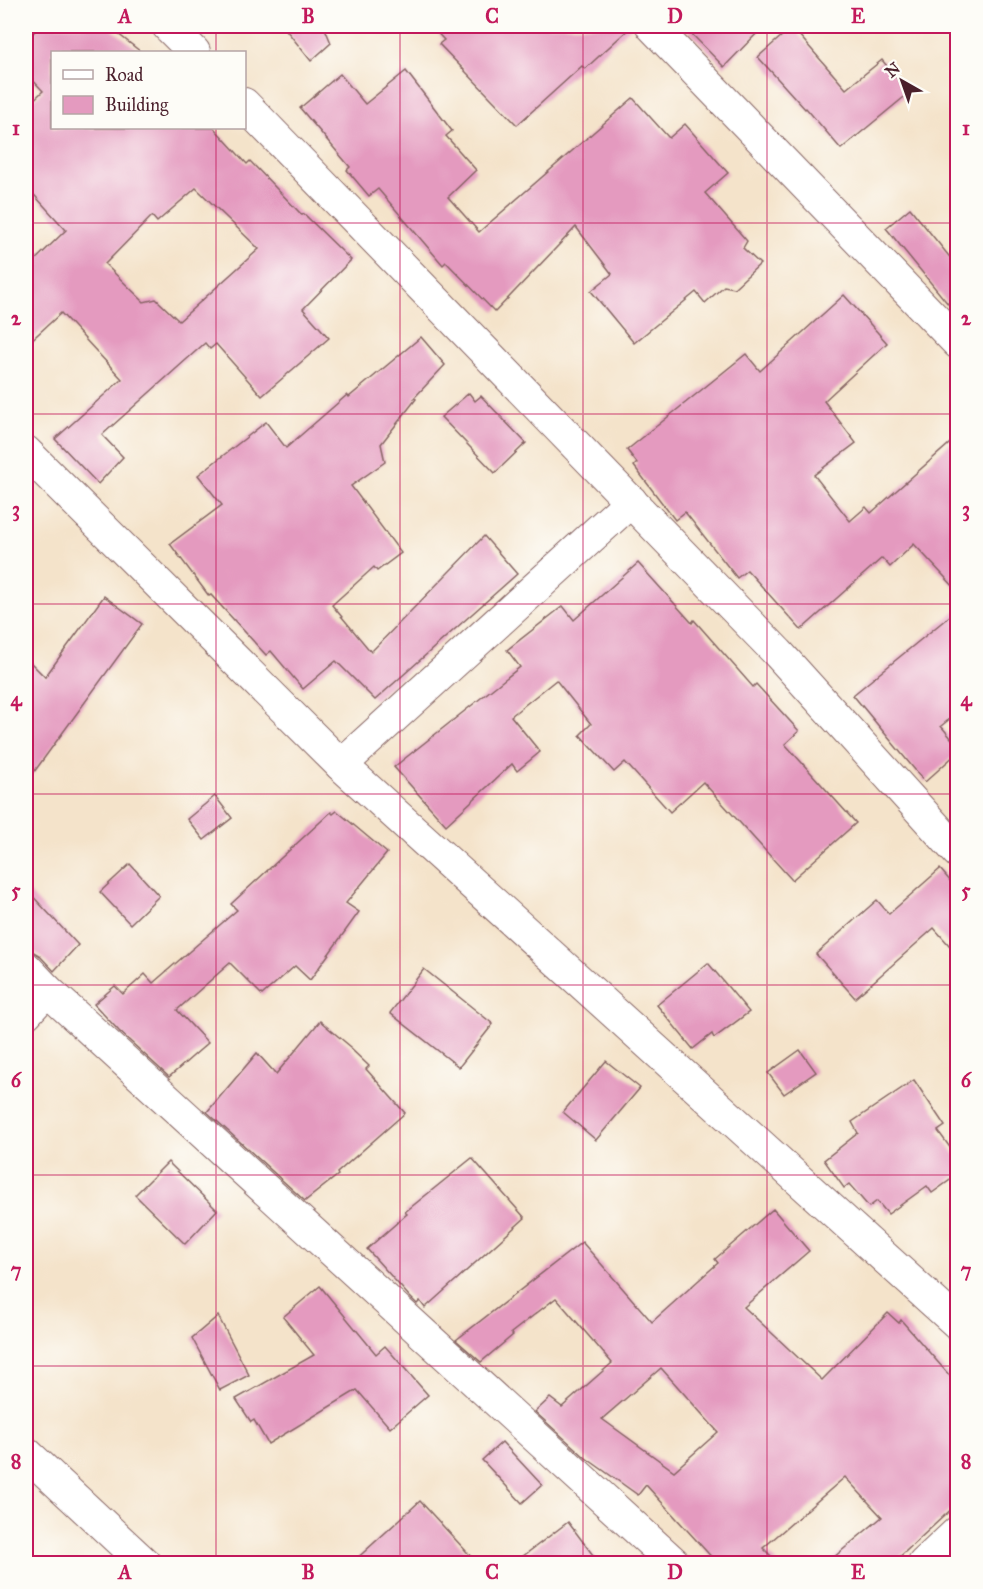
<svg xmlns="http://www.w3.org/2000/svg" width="983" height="1589" viewBox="0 0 983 1589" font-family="'IM FELL Great Primer',serif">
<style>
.building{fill:#e49abf;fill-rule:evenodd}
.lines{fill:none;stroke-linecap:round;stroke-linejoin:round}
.street-casing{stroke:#866463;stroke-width:34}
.street{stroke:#fff;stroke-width:32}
.grid{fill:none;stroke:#c2185b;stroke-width:1.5;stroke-opacity:0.55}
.neatline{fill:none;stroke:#c2185b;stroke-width:2}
.grid-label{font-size:20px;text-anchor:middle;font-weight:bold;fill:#c2185b}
</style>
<rect width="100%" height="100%" fill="#fdfcf7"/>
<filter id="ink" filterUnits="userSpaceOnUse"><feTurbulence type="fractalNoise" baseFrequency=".0167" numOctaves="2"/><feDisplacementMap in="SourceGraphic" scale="12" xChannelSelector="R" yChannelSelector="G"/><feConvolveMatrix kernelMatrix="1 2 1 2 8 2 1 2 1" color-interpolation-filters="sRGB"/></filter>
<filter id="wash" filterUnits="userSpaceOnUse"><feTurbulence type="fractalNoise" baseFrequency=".008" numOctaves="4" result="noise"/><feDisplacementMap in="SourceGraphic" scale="24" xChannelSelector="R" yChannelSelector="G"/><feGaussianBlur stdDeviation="1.35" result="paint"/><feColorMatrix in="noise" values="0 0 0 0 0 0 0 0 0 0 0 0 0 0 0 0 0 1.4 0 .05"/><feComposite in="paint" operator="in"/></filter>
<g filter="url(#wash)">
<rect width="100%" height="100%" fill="#f4e3ca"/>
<g id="blocks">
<g class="building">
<path d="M40,26h68l33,26h-89v76h162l33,36 3,-3 52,54 2,-1 47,46 -48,49 26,29 -67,58 -46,-52 -6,5 -5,-6 -103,92 21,22 -25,27 -43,-45 67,-60 -61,-66 -35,32v-76l40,-39 -40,-44v-79l17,-16 -17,-18v-33zM196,188l63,61 -80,72 -23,-22 -12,3 -39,-38 47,-48 5,6z"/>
<path d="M283,26h41l7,17 -20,18z"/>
<path d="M431,26h201l-47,43 -3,-3 -65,59 -78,-81 5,-4z"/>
<path d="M684,26h80l-40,41z"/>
<path d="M792,27l54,62 36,-29 27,33 -68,56 -35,-41 -1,1 -47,-52z"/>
<path d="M406,71l46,60 -6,5 30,34 -28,27 31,35 154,-134 36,40 16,-14 43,49 -23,20 42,48 -4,7 17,16 -26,24 -10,-2 -19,17 -9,-11 -62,51 -43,-52 21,-17 -36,-47 -81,85 -49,-50 -3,3 -65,-76 -9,7 -22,-26 3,-3 -50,-59 40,-34 25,30z"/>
<path d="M910,208l47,58v49l-71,-87z"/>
<path d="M844,295l43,48 -63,58 32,42 -42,32 36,46 16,-14 5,6 86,-76v153l-43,-46 -24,23 -8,-9 -81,72 -54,-60 -10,8 -52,-66 -10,8 -41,-54 3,-3 -10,-13 119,-96 14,17z"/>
<path d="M421,337l24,28 -31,33 2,1 -35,45 4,18 -34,24 50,67 -24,18 -3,-4 -42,38 39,47 113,-116 33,38 -142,126 -39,-39 -33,28 -32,-38 -5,4 -55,-60 -2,1 -39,-52 52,-39 -24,-30 68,-53 20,26 61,-53 2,2z"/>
<path d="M469,393l6,8 6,-5 45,47 -31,30 -54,-56z"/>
<path d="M638,563l54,60 2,-3 59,67 3,-3 43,47 -14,13 71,79 -64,57 -89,-98 -33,30 -45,-50 -11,10 -34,-37 11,-11 -35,-44 -45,36 29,36 -23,19 -5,-7 -66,61 -52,-58 126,-100 -13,-17 56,-44 11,14z"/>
<path d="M104,596l38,28 -116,159v-125l19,19z"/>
<path d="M957,610v103l-16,13 16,19v8l-32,29 -72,-87z"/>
<path d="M215,796l17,22 -28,22 -17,-21z"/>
<path d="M337,811l50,42 -41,50 13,9 -49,68 -15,-14 -33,29 -32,-32 -53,47 31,33 -39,34 -50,-46 -25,-27 21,-18 8,8 22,-20 8,9 84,-73 -6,-6 100,-92 2,2z"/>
<path d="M130,864l29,32 -29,28 -30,-32z"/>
<path d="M940,869l17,20v65l-23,-26 -79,70 -39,-44 61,-54 12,14z"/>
<path d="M26,889l52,56 -24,26 -15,-16 -7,-4h-6z"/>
<path d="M708,963l41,49 -35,26 -2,-4 -19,15 -36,-44z"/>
<path d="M424,969l69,55 -34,43 -69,-54z"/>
<path d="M320,1021l31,26 -1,1 19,18 -3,3 39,44 -68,60 1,2 -33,26 -98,-89 50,-59 19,21z"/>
<path d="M800,1050l16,22 -32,22 -16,-21z"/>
<path d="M606,1061l34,27 -44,52 -33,-28z"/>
<path d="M914,1080l31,46 -7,5 19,26v18l-25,18 -5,-7 -39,28 -11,-13 -8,6 -20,-23 -5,4 -20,-28 34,-27 -6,-11z"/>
<path d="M472,1158l53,60 -100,90 -5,-7 -3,3 -8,-8 -42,-47 40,-35 -2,-2z"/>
<path d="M168,1162l49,48 -32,34 -50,-49z"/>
<path d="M773,1209l36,42 -65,56 78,73 66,-67 11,10 2,-3 56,64v120l-64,59h-66l55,-46 -37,-40 -82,71 15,15h-61l-71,-78 -8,10 -52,-37 -51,-46 15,-14 12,9 50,-44 -56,-65 -45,35 2,2 -32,27 -25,-22 126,-98 70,80 66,-59 -3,-4zM661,1368l57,64 -44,39 -72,-52z"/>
<path d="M320,1286l56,68 9,-8 43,49 -38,33 -33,-38 -89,54 -14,-24 -3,2 -15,-23 78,-44 -31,-38z"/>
<path d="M218,1316l31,59 -29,15 -28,-52z"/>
<path d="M502,1442l40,43 -20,18 -40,-43z"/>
<path d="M420,1501l57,62h-125z"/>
<path d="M568,1522l31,41h-85z"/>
</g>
</g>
</g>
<g filter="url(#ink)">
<use href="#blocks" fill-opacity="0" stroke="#866463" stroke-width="1.5"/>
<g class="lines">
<defs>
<g id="street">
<path d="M168,26l26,26"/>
<path d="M652,26l306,317"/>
<path d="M244,104l534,549 180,199"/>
<path d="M26,452l315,313 617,559"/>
<path d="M341,765l290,-264"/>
<path d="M26,968l21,22 628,574"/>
<path d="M26,1013l21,-23"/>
<path d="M26,1453l119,111"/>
<path d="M924,1564l34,-32"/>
</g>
</defs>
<use href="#street" class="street-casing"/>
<use href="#street" class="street"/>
</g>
</g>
<path class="grid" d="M216,26v26M400,26v1538M583,26v1538M767,26v1538M216,128v1436M26,223h932M26,414h932M26,604h932M26,794h932M26,985h932M26,1175h932M26,1366h932"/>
<rect width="983" height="1589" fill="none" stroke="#fdfcf7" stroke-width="66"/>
<rect x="51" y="51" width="195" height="78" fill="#fdfcf7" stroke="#b5a4a5" stroke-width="1.5"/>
<rect x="63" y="70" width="30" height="9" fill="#ffffff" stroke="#b5a4a5" stroke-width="1.5"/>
<text x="105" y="81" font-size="18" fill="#4a1f2b">Road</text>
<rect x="63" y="96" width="30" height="18" fill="#e49abf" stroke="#b5a4a5" stroke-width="1.5"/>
<text x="105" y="111" font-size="18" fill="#4a1f2b">Building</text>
<g transform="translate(902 81) rotate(320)" stroke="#fdfcf7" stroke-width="4.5" paint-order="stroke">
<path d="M0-4.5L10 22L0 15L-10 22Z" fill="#4a1f2b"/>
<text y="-9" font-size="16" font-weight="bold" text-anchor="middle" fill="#4a1f2b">N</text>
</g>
<rect x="33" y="33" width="917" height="1523" class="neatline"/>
<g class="grid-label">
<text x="125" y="23">A</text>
<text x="308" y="23">B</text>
<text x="492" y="23">C</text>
<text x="675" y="23">D</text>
<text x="858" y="23">E</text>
<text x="16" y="135">1</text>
<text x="966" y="135">1</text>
<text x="16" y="325">2</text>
<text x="966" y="325">2</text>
<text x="16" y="516">3</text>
<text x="966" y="516">3</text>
<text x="16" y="706">4</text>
<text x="966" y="706">4</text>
<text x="16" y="897">5</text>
<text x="966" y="897">5</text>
<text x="16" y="1087">6</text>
<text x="966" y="1087">6</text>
<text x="16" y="1277">7</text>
<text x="966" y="1277">7</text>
<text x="16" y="1468">8</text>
<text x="966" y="1468">8</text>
<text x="125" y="1579">A</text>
<text x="308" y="1579">B</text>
<text x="492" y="1579">C</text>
<text x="675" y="1579">D</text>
<text x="858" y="1579">E</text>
</g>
</svg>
